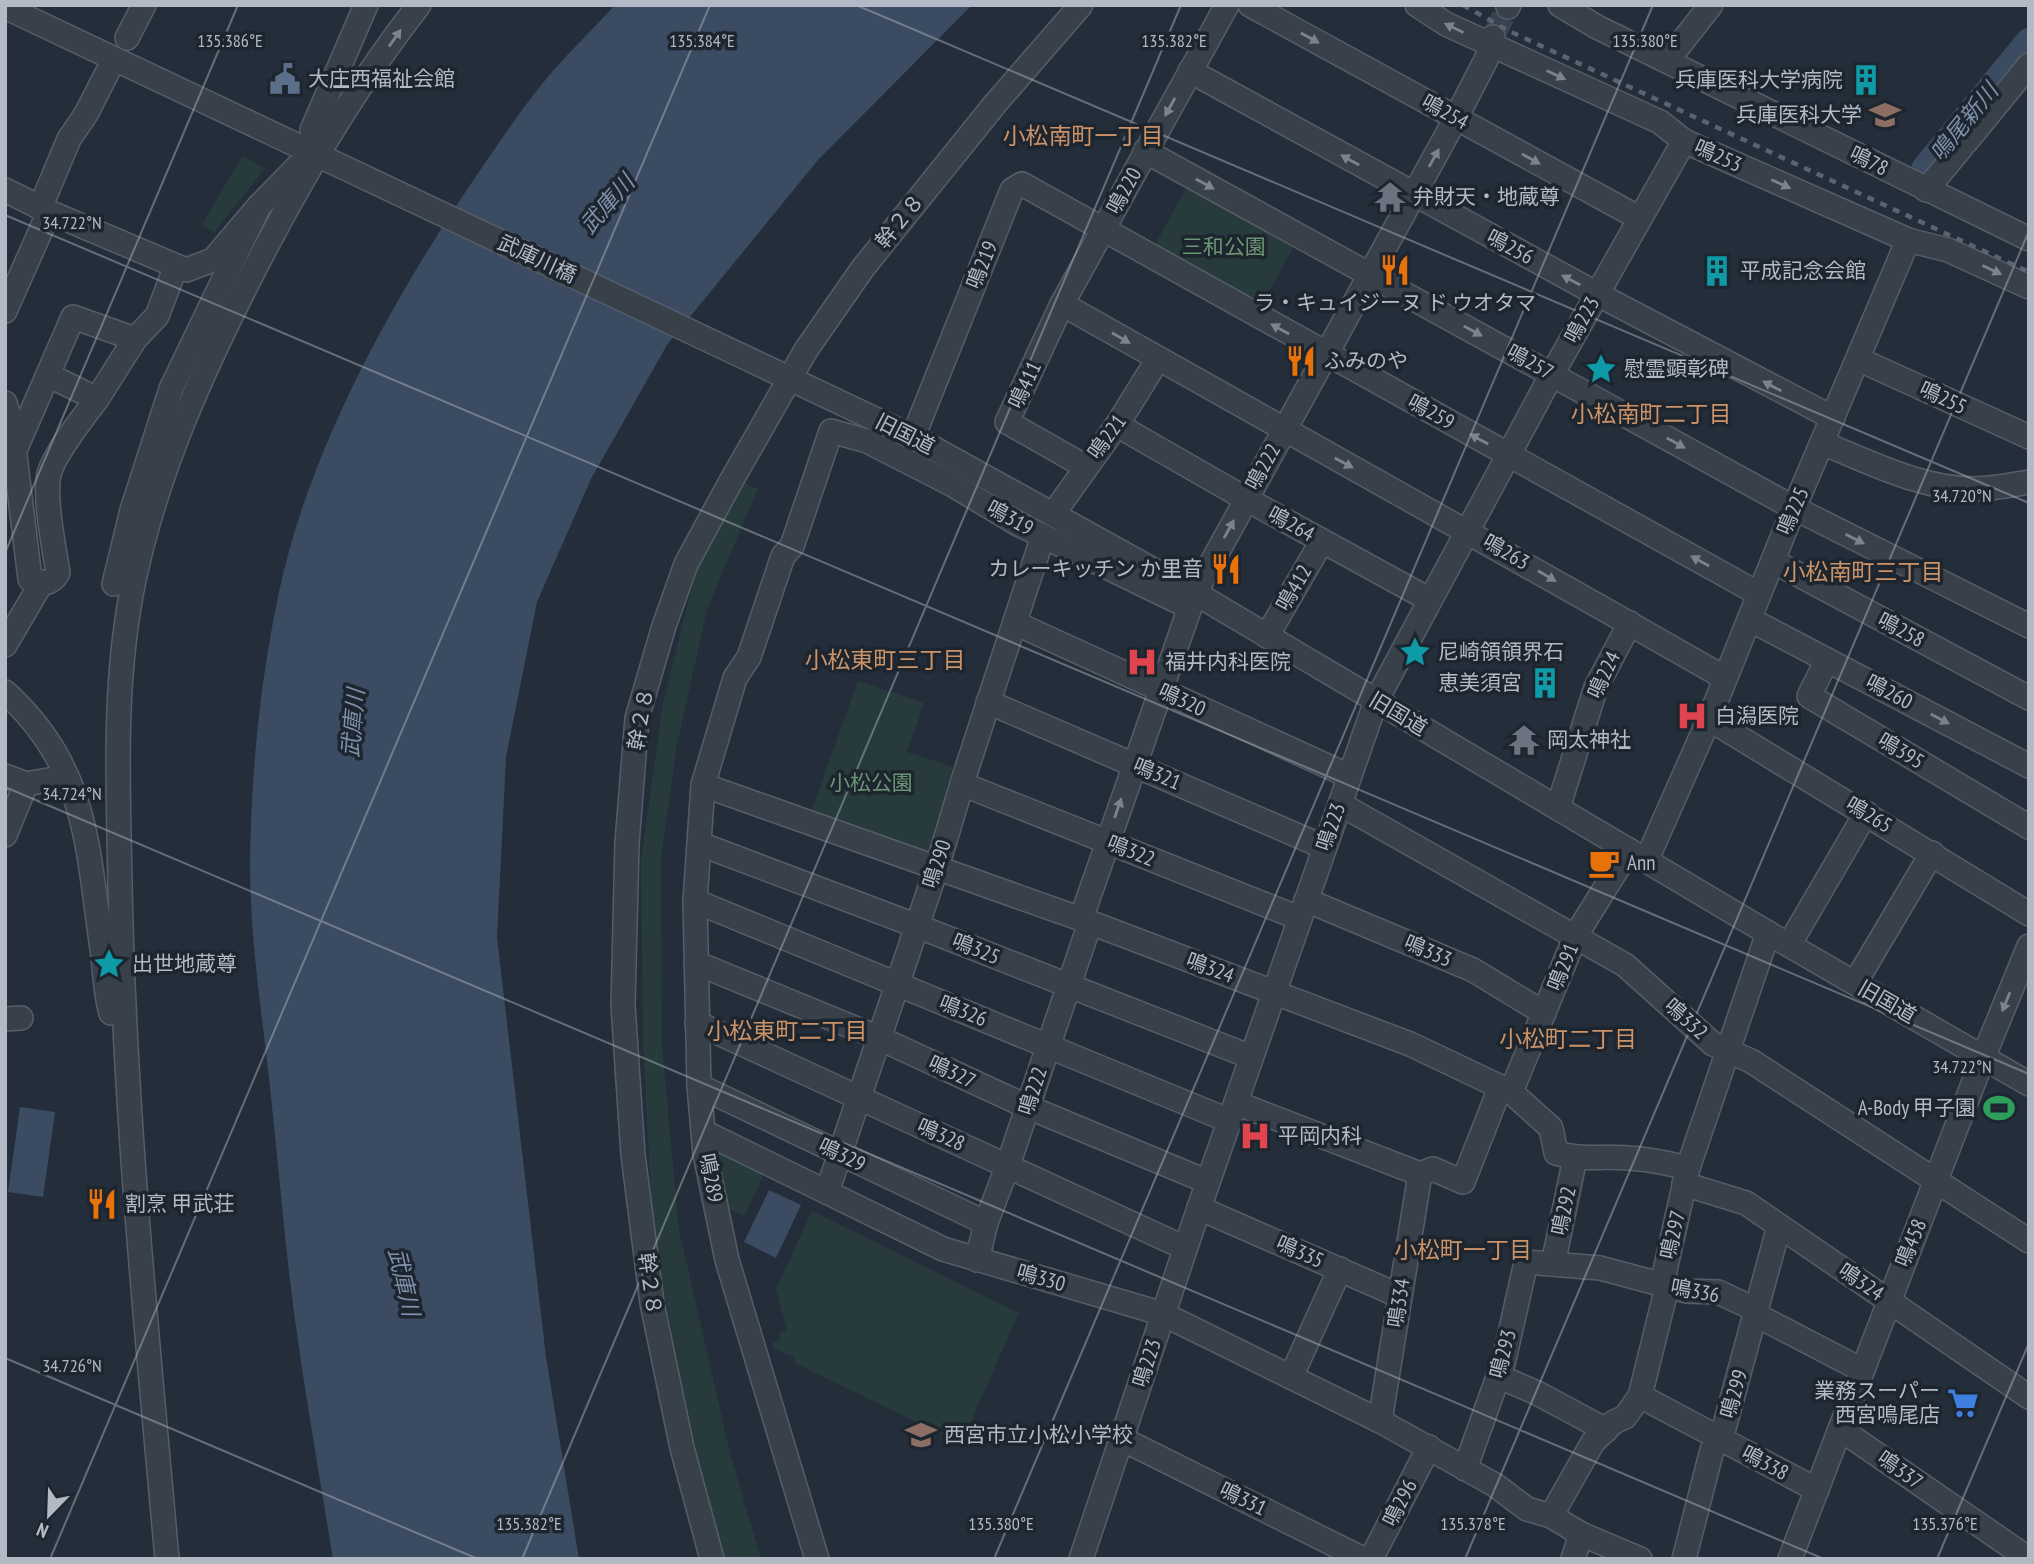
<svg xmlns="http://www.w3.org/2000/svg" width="2034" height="1564" viewBox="0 0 2034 1564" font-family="'PT Sans Narrow','Noto Sans JP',sans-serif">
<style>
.green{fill:#273b3c}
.water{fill:#3b4b62}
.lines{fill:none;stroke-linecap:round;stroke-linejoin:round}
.river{stroke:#3b4b62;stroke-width:28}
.minor-tunnel{stroke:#39434f;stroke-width:23;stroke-dasharray:23 11;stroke-linecap:butt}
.minor-casing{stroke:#565d68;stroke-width:26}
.minor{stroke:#38404a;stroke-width:23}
.rail{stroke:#5a6471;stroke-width:4.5;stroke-dasharray:7 7;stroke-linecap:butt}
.oneway{fill:#7c838e}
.ticks{fill:none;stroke:#b3bac6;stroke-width:2;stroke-opacity:0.45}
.labels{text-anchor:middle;stroke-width:7;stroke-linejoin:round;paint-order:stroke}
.poi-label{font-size:21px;fill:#b3bac6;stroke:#1d252f;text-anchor:start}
.street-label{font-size:21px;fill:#b3bac6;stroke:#1d252f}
.park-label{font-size:21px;fill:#6c9575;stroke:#1d252f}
.water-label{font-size:23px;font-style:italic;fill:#7d91ab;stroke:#1d252f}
.neighbourhood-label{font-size:23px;fill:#cc9368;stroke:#1d252f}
.ticks-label{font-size:18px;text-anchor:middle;fill:#b3bac6;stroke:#1d252f;stroke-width:7;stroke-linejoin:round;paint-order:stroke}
</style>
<rect width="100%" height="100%" fill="#242e3a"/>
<g class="green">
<path d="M242,156l23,12 -51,65 -12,-8z"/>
<path d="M1190,181l107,59 -40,73 -107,-59z"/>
<path d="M743,483l15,6 -51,120 -31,141 -15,110 1,186 17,184 51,223 31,106h-37l-27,-103 -44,-220 -10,-192 -2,-184 22,-157 34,-137z"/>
<path d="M858,681l66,22 -17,49 46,15 -24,81 -4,3 -114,-39z"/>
<path d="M719,1152l45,22 -20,42 -23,-11 -8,-48z"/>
<path d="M812,1211l207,102 -58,131 -166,-81 -2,-6 -19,-8 -2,-6 8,-3 -1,-7 8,-3 -11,-41z"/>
</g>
<g class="water">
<path d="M615,5h357l-154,155 -151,185 -76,134 -54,123 -31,155 -9,180 49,420 33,202h-246c-13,-80 -27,-159 -38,-239 -10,-74 -16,-149 -24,-223 -8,-77 -21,-155 -21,-233 1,-91 10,-183 29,-272 31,-147 119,-303 204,-426 22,-32 44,-65 69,-94 20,-23 42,-44 63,-67z"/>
<path d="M20,1107l35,5 -12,85 -35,-5z"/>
<path d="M769,1190l32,15 -25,53 -32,-16z"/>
</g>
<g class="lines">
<path class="river" d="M1925,169l104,-127"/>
<path class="minor-tunnel" d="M1493,37l15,-30"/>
<defs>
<g id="minor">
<path d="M1250,5l389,213"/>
<path d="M1417,5l29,19 214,98 24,19 224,99 40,10 81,37"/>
<path d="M1560,5l37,22 432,212"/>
<path d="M5,7l908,430 282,156 573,340 261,151"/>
<path d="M1508,7l1,-2"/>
<path d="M127,38l17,-33"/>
<path d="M1667,61l44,-56"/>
<path d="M1190,71l407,223 236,124"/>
<path d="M1966,142l63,-77"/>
<path d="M1145,151l649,357 235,118"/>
<path d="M317,156l-5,-26 54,-125"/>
<path d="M5,190l44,22 -44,99"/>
<path d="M1926,190l35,-42"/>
<path d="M40,208l29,-69 17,-25 21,-41"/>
<path d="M49,212l137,58 27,-10 46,-54 39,-40 10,-5"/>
<path d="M1062,304c221,126 443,248 663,374"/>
<path d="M1858,359l171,78"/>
<path d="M97,399l38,-60 22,-23 19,-50"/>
<path d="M5,403l6,20 19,156c13,4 20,7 28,-6 -4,-26 -14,-75 -9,-99 5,-20 35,-58 48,-75l-49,-24"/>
<path d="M1117,425l129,74 184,101"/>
<path d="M913,437l99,-247 10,-6 737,410"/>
<path d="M1822,443c48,19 99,46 152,46 18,0 37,-4 55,-7"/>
<path d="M15,450l58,-133 62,22"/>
<path d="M1086,467l-79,-45 55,-118 165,-299"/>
<path d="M1053,514l64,-89 41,-66"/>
<path d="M1773,561l256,137"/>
<path d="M114,584l18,-74 39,-121 88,-183"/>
<path d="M1749,619l280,147"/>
<path d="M1015,623l334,153"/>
<path d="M1267,636l55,-95"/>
<path d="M5,645l37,-63"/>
<path d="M1827,660l-18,36 220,131"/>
<path d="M5,692c83,75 82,154 97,257 3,21 3,44 9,64"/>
<path d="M988,702l336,145"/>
<path d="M1709,719l320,195"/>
<path d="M5,776l21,8 -21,51"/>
<path d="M26,784l28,-5"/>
<path d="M962,784l337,134"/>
<path d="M703,785l378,134 329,125 101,48 40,36 5,25c23,7 47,3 72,5 20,1 39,5 60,10"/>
<path d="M1340,804l285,161 88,79 38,17 278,180"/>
<path d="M1558,808l38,-121 34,-64"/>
<path d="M700,844l217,82 334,131"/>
<path d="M1647,859l62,-140 85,-211 114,-268"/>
<path d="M1306,900l167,70 71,43"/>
<path d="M695,901l535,220"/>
<path d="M1081,919l114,-326 261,-475 37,-72v-9"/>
<path d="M1789,945l77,-132"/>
<path d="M696,963l183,75 149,69 180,75"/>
<path d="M1855,983l77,-130"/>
<path d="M5,1019l16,-1"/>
<path d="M697,1023l488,225"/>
<path d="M699,1086l287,137"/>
<path d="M1511,1092l65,-157 53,-85"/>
<path d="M1236,1103l184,71"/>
<path d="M704,1132l239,117 220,65 217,107 115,64 32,24 24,7 30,18 59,25"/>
<path d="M1420,1174l13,-5 30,13 37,-94"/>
<path d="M1684,1184l62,19 283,194"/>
<path d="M827,1192l110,-325 28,-93 78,-238"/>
<path d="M1199,1208l201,88"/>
<path d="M977,1260l9,-37 22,-58 82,-242"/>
<path d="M1553,1264l22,-106"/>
<path d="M1498,1376l39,17 69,37"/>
<path d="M1291,1377l49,-108"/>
<path d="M1640,1396l177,94"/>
<path d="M1380,1421l40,-247"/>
<path d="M1840,1429l189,130"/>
<path d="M1122,1439l241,120"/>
<path d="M1465,1469l39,-109 22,-98 74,6 86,23 32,1 32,15 6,8 106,55"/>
<path d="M1551,1516l42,-74 21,-20 11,-5 15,-21 25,-101 -1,-20 24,-107 80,-235"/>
<path d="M167,1559c-20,-225 -43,-451 -47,-677 -2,-101 -7,-202 14,-302 23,-108 67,-206 117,-304 48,-94 102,-187 168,-271"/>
<path d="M712,1559l-30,-111 -30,-145 -19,-148 -10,-150 4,-162 10,-125 27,-92 22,-62 44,-81 76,-133 57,-82 132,-164 86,-99"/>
<path d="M817,1559l-90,-299 -22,-106 -6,-68 -4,-185 8,-116 32,-107 14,-21 34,-101 9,-10 39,-115 36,10 86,44 65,39 171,83"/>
<path d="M1081,1559l118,-351 177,-507 176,-327 132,-233"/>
<path d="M1371,1559l58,-112"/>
<path d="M1573,1559l8,-25"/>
<path d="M1684,1559l28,-109 11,-18 56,-206"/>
<path d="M1790,1559l193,-501 46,-112"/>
</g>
</defs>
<use href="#minor" class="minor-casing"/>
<use href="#minor" class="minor"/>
<path class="rail" d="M1463,5l46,26 520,241"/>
</g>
<defs><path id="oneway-solid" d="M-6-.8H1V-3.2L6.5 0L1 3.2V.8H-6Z" transform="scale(1.75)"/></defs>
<g class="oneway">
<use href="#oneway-solid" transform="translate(1454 28) rotate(-154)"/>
<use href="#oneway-solid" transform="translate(395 38) rotate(-55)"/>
<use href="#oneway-solid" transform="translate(1310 38) rotate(29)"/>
<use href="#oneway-solid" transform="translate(1556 75) rotate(25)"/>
<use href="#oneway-solid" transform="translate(1170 107) rotate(119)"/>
<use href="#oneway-solid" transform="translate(1434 158) rotate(-61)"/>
<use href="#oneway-solid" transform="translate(1531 159) rotate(29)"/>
<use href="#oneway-solid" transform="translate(1350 160) rotate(-151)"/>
<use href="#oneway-solid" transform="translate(1205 184) rotate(29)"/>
<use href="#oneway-solid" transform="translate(1781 184) rotate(24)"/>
<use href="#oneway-solid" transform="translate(1992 270) rotate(25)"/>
<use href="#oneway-solid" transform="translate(1571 280) rotate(-152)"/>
<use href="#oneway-solid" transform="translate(1280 329) rotate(-151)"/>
<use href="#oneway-solid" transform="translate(1473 331) rotate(29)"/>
<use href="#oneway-solid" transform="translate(1121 338) rotate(30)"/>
<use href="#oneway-solid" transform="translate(1772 386) rotate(-152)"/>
<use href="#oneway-solid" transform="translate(1479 439) rotate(-151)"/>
<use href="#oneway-solid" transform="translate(1676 443) rotate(29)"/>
<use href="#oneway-solid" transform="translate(1344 463) rotate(28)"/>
<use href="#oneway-solid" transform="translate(1229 529) rotate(-61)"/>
<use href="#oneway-solid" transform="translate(1855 539) rotate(27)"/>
<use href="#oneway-solid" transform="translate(1700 561) rotate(-151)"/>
<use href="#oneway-solid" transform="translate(1547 576) rotate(30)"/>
<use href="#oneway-solid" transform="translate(1940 719) rotate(28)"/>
<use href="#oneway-solid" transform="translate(1118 808) rotate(-71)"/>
<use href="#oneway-solid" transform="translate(2006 1002) rotate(112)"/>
</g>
<path class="ticks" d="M856,5l1173,498M5,215l2024,859M5,553l233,-548M5,787l1819,772M5,1358l473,201M50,1559l660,-1554M522,1559l659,-1554M994,1559l659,-1554M1465,1559l564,-1328M1937,1559l92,-216"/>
<defs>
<symbol id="civic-bare" viewBox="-9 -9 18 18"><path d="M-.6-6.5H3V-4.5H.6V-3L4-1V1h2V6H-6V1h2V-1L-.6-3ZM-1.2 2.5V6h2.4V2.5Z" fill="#5c6f8a" stroke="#1d252f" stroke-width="2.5" paint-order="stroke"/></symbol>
<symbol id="building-bare" viewBox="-9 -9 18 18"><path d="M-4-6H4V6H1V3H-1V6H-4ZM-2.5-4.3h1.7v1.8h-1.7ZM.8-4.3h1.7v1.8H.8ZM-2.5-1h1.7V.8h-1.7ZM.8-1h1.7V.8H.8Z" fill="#0f9aa8" stroke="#1d252f" stroke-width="2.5" paint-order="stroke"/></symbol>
<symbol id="university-bare" viewBox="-9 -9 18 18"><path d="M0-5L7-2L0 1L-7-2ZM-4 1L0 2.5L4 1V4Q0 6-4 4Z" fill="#8d6e63" stroke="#1d252f" stroke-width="2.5" paint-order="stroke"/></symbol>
<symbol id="temple-bare" viewBox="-9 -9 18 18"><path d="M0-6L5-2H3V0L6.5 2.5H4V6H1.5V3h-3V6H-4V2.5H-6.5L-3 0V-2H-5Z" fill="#6b7280" stroke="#1d252f" stroke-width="2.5" paint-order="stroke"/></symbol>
<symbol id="restaurant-bare" viewBox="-9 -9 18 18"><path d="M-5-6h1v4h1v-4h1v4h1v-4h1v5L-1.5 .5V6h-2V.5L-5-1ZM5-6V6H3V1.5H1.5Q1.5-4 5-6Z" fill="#e8710a" stroke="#1d252f" stroke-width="2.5" paint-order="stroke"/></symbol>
<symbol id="sight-bare" viewBox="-9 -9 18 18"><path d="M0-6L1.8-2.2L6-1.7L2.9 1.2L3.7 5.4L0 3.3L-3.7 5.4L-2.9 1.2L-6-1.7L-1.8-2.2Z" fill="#0f9aa8" stroke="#1d252f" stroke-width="2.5" paint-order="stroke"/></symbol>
<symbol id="hospital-bare" viewBox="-9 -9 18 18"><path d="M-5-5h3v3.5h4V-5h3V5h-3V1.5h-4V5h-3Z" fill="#e0444e" stroke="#1d252f" stroke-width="2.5" paint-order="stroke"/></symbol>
<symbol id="cafe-bare" viewBox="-9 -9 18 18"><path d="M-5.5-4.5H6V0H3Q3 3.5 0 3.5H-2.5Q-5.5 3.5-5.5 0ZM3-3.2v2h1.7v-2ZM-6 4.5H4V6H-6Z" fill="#e8710a" stroke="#1d252f" stroke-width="2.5" paint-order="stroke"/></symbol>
<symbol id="stadium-bare" viewBox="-9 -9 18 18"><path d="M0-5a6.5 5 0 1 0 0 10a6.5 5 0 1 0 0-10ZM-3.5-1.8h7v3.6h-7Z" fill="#2e9e5b" stroke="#1d252f" stroke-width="2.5" paint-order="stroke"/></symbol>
<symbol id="supermarket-bare" viewBox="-9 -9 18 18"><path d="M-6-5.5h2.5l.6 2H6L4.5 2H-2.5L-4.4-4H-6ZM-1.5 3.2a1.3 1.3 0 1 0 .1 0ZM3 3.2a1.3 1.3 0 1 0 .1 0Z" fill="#3f7fe0" stroke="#1d252f" stroke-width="2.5" paint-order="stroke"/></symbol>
<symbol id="school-bare" viewBox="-9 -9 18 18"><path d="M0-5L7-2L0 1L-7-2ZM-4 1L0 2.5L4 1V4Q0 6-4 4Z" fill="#8d6e63" stroke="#1d252f" stroke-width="2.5" paint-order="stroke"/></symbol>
</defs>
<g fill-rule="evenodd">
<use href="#civic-bare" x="263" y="57" width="44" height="44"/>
<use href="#building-bare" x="1844" y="58" width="44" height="44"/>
<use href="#university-bare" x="1863" y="93" width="44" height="44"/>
<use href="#temple-bare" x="1368" y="175" width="44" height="44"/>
<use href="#restaurant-bare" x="1373" y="248" width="44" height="44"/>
<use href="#building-bare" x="1695" y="249" width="44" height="44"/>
<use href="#restaurant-bare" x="1279" y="339" width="44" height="44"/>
<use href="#sight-bare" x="1579" y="347" width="44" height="44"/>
<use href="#restaurant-bare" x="1204" y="547" width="44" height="44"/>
<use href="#sight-bare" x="1393" y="630" width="44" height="44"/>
<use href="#hospital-bare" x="1120" y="640" width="44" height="44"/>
<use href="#building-bare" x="1523" y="661" width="44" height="44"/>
<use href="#hospital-bare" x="1670" y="694" width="44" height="44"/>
<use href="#temple-bare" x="1502" y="718" width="44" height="44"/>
<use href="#cafe-bare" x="1582" y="841" width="44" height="44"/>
<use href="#sight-bare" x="87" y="942" width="44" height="44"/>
<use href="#stadium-bare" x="1977" y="1086" width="44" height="44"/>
<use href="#hospital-bare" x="1233" y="1114" width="44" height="44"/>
<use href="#restaurant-bare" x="80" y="1182" width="44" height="44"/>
<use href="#supermarket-bare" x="1941" y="1381" width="44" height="44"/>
<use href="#school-bare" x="899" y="1413" width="44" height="44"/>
</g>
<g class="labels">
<g class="poi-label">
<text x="308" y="86">大庄西福祉会館</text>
<text x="1843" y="87" text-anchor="end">兵庫医科大学病院</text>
<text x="1862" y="122" text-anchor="end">兵庫医科大学</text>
<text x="1413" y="204">弁財天・地蔵尊</text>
<text x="1740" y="278">平成記念会館</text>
<text x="1395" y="310" text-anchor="middle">ラ・キュイジーヌ ド ウオタマ</text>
<text x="1324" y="368">ふみのや</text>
<text x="1624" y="376">慰霊顕彰碑</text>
<text x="1203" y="576" text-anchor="end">カレーキッチン か里音</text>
<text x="1438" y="659">尼崎領領界石</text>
<text x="1165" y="669">福井内科医院</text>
<text x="1522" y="690" text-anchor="end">恵美須宮</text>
<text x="1715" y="723">白潟医院</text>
<text x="1547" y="747">岡太神社</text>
<text x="1627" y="870">Ann</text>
<text x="132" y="971">出世地蔵尊</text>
<text x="1976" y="1115" text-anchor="end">A-Body 甲子園</text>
<text x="1278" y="1143">平岡内科</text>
<text x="125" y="1211">割烹 甲武荘</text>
<text x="1940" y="1398" text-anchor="end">業務スーパー<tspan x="1940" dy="24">西宮鳴尾店</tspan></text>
<text x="944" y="1442">西宮市立小松小学校</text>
</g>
<g class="street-label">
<text transform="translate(1445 112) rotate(29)" y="7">鳴254</text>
<text transform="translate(1718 156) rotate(24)" y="7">鳴253</text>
<text transform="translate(1869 161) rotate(26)" y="7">鳴78</text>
<text transform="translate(1124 191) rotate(-61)" y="7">鳴220</text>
<text transform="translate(900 221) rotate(-51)" y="7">幹２８</text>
<text transform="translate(1510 247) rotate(28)" y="7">鳴256</text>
<text transform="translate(537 259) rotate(25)" y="7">武庫川橋</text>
<text transform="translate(982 265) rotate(-68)" y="7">鳴219</text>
<text transform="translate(1582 320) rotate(-61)" y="7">鳴223</text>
<text transform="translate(1530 362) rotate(29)" y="7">鳴257</text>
<text transform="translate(1025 385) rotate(-65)" y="7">鳴411</text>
<text transform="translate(1943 398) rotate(25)" y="7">鳴255</text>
<text transform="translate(1431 412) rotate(29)" y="7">鳴259</text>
<text transform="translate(905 434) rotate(27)" y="7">旧国道</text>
<text transform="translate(1107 437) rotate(-54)" y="7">鳴221</text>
<text transform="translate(1263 467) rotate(-61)" y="7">鳴222</text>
<text transform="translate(1793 511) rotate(-67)" y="7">鳴225</text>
<text transform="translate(1010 518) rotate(29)" y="7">鳴319</text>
<text transform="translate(1291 524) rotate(29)" y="7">鳴264</text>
<text transform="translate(1506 552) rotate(30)" y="7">鳴263</text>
<text transform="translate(1294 588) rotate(-60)" y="7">鳴412</text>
<text transform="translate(1901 630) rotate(28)" y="7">鳴258</text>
<text transform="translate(1604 675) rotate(-65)" y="7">鳴224</text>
<text transform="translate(1889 692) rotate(28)" y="7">鳴260</text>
<text transform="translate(1182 700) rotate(25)" y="7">鳴320</text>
<text transform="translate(1398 714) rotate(31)" y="7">旧国道</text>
<text transform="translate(641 719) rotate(-80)" y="7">幹２８</text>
<text transform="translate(1901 751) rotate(31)" y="7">鳴395</text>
<text transform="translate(1157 774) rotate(23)" y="7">鳴321</text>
<text transform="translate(1869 815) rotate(31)" y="7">鳴265</text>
<text transform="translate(1331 827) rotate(-71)" y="7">鳴223</text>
<text transform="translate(1131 851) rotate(22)" y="7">鳴322</text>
<text transform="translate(937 864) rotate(-72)" y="7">鳴290</text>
<text transform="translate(976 949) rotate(22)" y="7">鳴325</text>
<text transform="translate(1428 951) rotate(23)" y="7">鳴333</text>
<text transform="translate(1563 967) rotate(-68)" y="7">鳴291</text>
<text transform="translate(1210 968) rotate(21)" y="7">鳴324</text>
<text transform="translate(1887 1002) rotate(30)" y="7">旧国道</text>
<text transform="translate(963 1011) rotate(22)" y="7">鳴326</text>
<text transform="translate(1686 1019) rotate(42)" y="7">鳴332</text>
<text transform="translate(952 1072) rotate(25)" y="7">鳴327</text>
<text transform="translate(1033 1091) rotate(-72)" y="7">鳴222</text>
<text transform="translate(941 1135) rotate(24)" y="7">鳴328</text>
<text transform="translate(842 1155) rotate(26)" y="7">鳴329</text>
<text transform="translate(711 1178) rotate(79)" y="7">鳴289</text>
<text transform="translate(1564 1211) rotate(-78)" y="7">鳴292</text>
<text transform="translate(1673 1235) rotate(-77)" y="7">鳴297</text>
<text transform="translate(1911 1243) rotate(-68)" y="7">鳴458</text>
<text transform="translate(1300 1252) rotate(24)" y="7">鳴335</text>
<text transform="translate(1041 1278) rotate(16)" y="7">鳴330</text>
<text transform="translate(1861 1282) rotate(34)" y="7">鳴324</text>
<text transform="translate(650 1284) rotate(82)" y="7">幹２８</text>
<text transform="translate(1695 1291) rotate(11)" y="7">鳴336</text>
<text transform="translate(1399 1303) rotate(-81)" y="7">鳴334</text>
<text transform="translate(1503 1354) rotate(-75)" y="7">鳴293</text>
<text transform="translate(1147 1363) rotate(-72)" y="7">鳴223</text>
<text transform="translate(1734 1394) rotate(-74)" y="7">鳴299</text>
<text transform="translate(1765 1463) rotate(28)" y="7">鳴338</text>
<text transform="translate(1900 1470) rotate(35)" y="7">鳴337</text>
<text transform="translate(1243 1499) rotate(26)" y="7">鳴331</text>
<text transform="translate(1400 1503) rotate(-63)" y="7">鳴296</text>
</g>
<g class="park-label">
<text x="1224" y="254">三和公園</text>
<text x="871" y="790">小松公園</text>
</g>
<g class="water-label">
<text transform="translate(1964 122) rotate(-51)" y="8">鳴尾新川</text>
<text transform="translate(607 204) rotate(-49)" y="8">武庫川</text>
<text transform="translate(353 723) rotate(-85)" y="8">武庫川</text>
<text transform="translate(404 1282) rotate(77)" y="8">武庫川</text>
</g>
<g class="neighbourhood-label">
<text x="1083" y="144">小松南町一丁目</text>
<text x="1651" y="422">小松南町二丁目</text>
<text x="1863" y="580">小松南町三丁目</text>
<text x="885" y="668">小松東町三丁目</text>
<text x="787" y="1039">小松東町二丁目</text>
<text x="1568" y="1047">小松町二丁目</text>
<text x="1463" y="1258">小松町一丁目</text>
</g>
</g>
<g class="ticks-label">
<text x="230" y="47">135.386°E</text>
<text x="702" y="47">135.384°E</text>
<text x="1174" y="47">135.382°E</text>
<text x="1645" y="47">135.380°E</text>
<text x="72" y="229">34.722°N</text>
<text x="1962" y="502">34.720°N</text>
<text x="72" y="800">34.724°N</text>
<text x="1962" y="1073">34.722°N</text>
<text x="72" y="1372">34.726°N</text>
<text x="529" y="1530">135.382°E</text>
<text x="1001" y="1530">135.380°E</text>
<text x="1473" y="1530">135.378°E</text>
<text x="1945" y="1530">135.376°E</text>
</g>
<rect width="2034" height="1564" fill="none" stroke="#b3bac6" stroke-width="14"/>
<g transform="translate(49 1515) rotate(203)" stroke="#1d252f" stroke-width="5" paint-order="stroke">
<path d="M0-5L12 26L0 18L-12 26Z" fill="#b3bac6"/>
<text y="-10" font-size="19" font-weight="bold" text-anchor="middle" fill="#b3bac6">N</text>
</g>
</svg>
